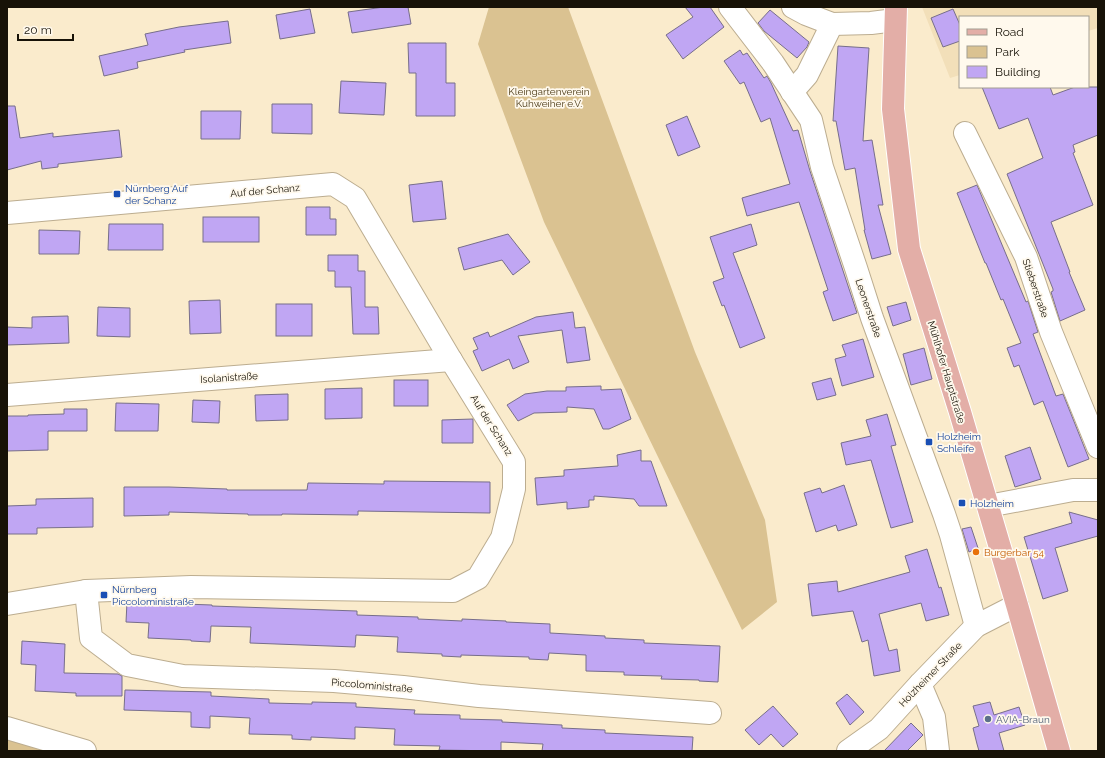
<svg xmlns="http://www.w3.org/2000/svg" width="1105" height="758" viewBox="0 0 1105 758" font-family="Raleway,sans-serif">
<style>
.built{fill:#f2dfb9}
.green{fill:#dac291}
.building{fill:#c0a6f3;stroke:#776e8a}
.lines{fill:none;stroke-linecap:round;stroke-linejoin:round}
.minor-casing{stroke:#bcad90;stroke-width:24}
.major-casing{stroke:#fff;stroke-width:24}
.minor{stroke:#fff;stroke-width:22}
.major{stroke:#e3aea7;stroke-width:22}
.transit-dot{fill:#1a4fb4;stroke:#fff9ed;stroke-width:1.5}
.food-dot{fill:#e8710a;stroke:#fff9ed;stroke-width:1.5}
.service-dot{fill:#5c6f8a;stroke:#fff9ed;stroke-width:1.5}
.labels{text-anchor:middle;stroke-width:3.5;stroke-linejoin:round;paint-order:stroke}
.park-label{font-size:10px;fill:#4c3b17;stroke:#fff9ed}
.transit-label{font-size:10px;fill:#164399;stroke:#fff9ed;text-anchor:start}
.street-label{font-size:10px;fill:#171207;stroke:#fff9ed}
.food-label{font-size:10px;fill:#c56008;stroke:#fff9ed;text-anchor:start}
.service-label{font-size:10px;fill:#4e5e75;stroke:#fff9ed;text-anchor:start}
</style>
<rect width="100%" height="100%" fill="#faebcc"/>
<path class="built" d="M922,7h176v21l-10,3v-14h-128v58l-10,3z"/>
<g class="green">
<path d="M489,7h79l127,345 70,168 12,82 -35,28 -198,-408 -66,-178z"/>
<path d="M7,731l56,20h-56z"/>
</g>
<g class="building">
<path d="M384,7h24l3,17 -59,9 -4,-21z"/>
<path d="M685,7h25l14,20 -41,32 -17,-24 27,-18z"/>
<path d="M310,9l5,24 -35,6 -4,-24z"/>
<path d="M953,9l7,16v16l-17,6 -12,-29z"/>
<path d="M770,10l39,32 -2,5 -10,11 -33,-27 -6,-8z"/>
<path d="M228,21l3,22 -47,7 1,2 -48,10 1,6 -34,8 -5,-20 49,-11 -3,-11 34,-7z"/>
<path d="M408,43h38v40h9v33h-39v-43h-7z"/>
<path d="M838,46l31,2 -6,93 9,-1 11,65h-5l13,49 -19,5 -8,-29h1l-10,-62 -10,2 -9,-49h-3z"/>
<path d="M740,50l3,5 4,-2 17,25 3,-2 4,7 22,48 5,-1 12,41 47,142 -24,8 -10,-29 5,-2 -29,-88 -52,14 -5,-18 48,-14 -20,-66 -9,4 -17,-40 -4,2 -16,-23z"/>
<path d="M341,81l45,2 -2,32 -45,-2z"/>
<path d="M982,87h68l3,8 22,-8h23v48l-25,10 2,7 -2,1 20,52 -42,17 19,50h-1l16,38 -25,11 -9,-29 2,-1v-2l-46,-115 36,-16 -15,-40 -29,11z"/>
<path d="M272,104h40v30l-40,-1z"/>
<path d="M7,106h8l5,32 33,-5v4l66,-7 3,27 -64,7v3l-16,2 -1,-8 -34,9z"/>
<path d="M201,111h40l-1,28h-39z"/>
<path d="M687,116l13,31 -22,9 -12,-31z"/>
<path d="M442,181l4,38 -33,3 -4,-37z"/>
<path d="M977,185l49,117 2,-1 10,31 -5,2 23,62 7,-2 26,65 -21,8 -25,-66 -9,4 -15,-40 -5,2 -7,-19 14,-5 -18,-44 -2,1 -15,-37h-1l-28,-70z"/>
<path d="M306,207h24v12h6v16h-30z"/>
<rect x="203" y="217" width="56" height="25"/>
<path d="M109,224h54v26h-55z"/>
<path d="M751,224l6,21 -24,8 32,85 -25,10 -16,-43 -2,1 -9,-24 11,-4 -14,-41z"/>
<path d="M39,230l41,1 -1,23h-40z"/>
<path d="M508,234l22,28 -17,13 -11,-15 -38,10 -6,-22z"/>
<path d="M328,255h30v16h7v36h13l1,27h-26l-2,-47h-16v-16h-7z"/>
<path d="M220,300l1,33 -31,1 -1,-33z"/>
<path d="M906,302l5,18 -18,6 -6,-19z"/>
<rect x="276" y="304" width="36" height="32"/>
<path d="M98,307l32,1v29l-33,-1z"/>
<path d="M573,312l2,16 10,-1 5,33 -23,3 -5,-33 -44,6 11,26 -16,7 -4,-10 -27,12 -9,-20 5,-2 -5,-11 15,-6 2,5 46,-20z"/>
<path d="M68,316l1,27 -62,2v-18l25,1v-11z"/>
<path d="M863,339l11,38 -32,9 -7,-27 11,-3 -4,-11z"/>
<path d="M924,348l8,31 -21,6 -8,-31z"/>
<path d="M831,378l5,17 -19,5 -5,-17z"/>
<rect x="394" y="380" width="34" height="26"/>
<path d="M601,386v4l20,-1 10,30 -22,10h-6l-9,-20 -27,-2v5l-33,1 -16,8 -11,-16 18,-11 22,-3h19v-4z"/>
<path d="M362,388v30l-37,1v-30z"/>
<path d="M288,394v26l-32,1 -1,-26z"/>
<path d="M193,400l27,1 -1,22 -27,-1z"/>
<path d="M116,403l43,1 -1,27h-43z"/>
<path d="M64,409h23v22h-39v19l-41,1v-35h21v-1l36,-1z"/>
<path d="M887,414l9,31 -5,1 22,76 -22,6 -20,-68 -25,5 -5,-22 30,-7 -5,-16z"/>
<path d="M473,419v24h-31v-23z"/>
<path d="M1030,447l11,32 -26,8 -10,-31z"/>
<path d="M641,450v11h10l16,45h-28l-5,-7 -40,-3v4h-5v7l-22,2v-7l-30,3 -2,-27 29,-2v-6l54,-4 -1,-11z"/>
<path d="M384,481l106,1v31l-132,-2v4l-76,-1v1h-34v-1l-79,-2v3l-45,1v-29h45l58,2v1h80l1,-7 76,1z"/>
<path d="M844,485l13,40 -19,6 -2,-6 -20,7 -12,-39 16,-5 2,5z"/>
<path d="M93,498v29l-56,1v6h-30v-28l29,-1v-6z"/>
<path d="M1069,512l29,8v16l-43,12 13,43 -25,8 -19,-62 48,-14z"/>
<path d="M971,527l7,21 -9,4 -7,-23z"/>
<path d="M927,549l12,39 2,-1 8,28 -23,6 -5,-18 -42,11 10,37 8,-2 3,22 -26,5 -6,-36 -6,2 -9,-31 -41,5 -4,-32 29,-3 1,11 72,-20 -5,-16z"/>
<path d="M127,602l85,3v1l145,5v4l61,2v2l44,2v-2l44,2v1l44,2v9l55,3v2l39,2v3l76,3 -2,36 -19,-1v-1l-38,-1 1,-3 -38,-1v-3l-38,-1v-16l-37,-2 -1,7 -19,-1v-2l-68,-2v2l-19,-1v-2l-45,-2 1,-15 -42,-2 -1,12 -105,-4 1,-16 -40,-1 -1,16 -19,-1v-1l-43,-2 1,-15 -23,-1z"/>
<path d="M22,641l43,3 -1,29 54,1 4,2v20h-46v-3l-41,-2 1,-26 -15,-1z"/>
<path d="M125,690l86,2v4l58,3v4l43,1v-2l44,1v4l59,3 -1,4 46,1v4l42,1v2l60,3v3l43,2v3l88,4 -1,14h-150l1,-7 -42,-2v9l-62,-1 1,-4 -46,-1 1,-16 -40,-2v12l-44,-2v3l-19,-1v-4l-43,-1 1,-16 -40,-2v12l-19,-1v-15l-67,-2z"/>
<path d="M847,694l17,18 -14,13 -14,-22z"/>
<path d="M990,702l4,13 25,-8 6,18 -26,8 5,18h-25l-2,-7 -4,-16 6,-2 -6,-20z"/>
<path d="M773,706l25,28 -15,13 -12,-13 -12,11 -14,-15z"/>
<path d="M911,723l12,12 -16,16h-23z"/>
</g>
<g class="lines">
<defs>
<g id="minor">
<path d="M730,7l43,56 38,57 11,47 34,101 16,50 72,196 7,21 25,91"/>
<path d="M793,7l13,7 26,10 39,-1 24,-3"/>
<path d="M792,92l15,-17 25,-51"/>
<path d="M965,133l61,124 25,75 47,115"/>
<path d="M7,213l326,-29 22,14 96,162 63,102v27l-12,49 -24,40 -25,13 -262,-4 -105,4 -79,13"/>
<path d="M7,395l444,-35"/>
<path d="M988,506l85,-16h25"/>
<path d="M86,591l5,47 36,27 56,11 151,5 69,6 76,9 231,17"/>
<path d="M920,684l14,33 4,34"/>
<path d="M7,728l78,23"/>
<path d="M848,751l31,-22 41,-45 56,-58 41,-21"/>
</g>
<path id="major" d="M896,7l-3,102 16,140 51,163 57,193 42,146"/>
</defs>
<use href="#minor" class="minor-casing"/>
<use href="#major" class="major-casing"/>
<use href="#minor" class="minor"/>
<use href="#major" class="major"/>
</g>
<g class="transit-dot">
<rect x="113" y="190" width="8" height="8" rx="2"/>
<rect x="925" y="438" width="8" height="8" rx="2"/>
<rect x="958" y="499" width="8" height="8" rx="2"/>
<rect x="100" y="591" width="8" height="8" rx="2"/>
</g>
<circle class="food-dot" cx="976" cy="552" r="4"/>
<circle class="service-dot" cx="988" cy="719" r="4"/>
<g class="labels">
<g class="park-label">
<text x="549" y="95">Kleingartenverein<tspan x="549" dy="12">Kuhweiher e.V.</tspan></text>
</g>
<g class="transit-label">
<text x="125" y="192">Nürnberg Auf<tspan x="125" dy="12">der Schanz</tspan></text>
<text x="937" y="440">Holzheim<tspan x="937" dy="12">Schleife</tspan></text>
<text x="970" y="507">Holzheim</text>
<text x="112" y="593">Nürnberg<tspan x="112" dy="12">Piccoloministraße</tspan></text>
</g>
<g class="street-label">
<text transform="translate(265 190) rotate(-5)" y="4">Auf der Schanz</text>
<text transform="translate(1036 288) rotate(71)" y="4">Stieberstraße</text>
<text transform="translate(869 308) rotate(71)" y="4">Leonerstraße</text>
<text transform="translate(947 372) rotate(73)" y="4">Mühlhofer Hauptstraße</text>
<text transform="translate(229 377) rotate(-4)" y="4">Isolanistraße</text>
<text transform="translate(492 425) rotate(58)" y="4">Auf der Schanz</text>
<text transform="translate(930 674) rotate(-46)" y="4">Holzheimer Straße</text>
<text transform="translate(372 685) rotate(5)" y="4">Piccoloministraße</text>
</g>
<g class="food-label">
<text x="984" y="556">Burgerbar 54</text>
</g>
<g class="service-label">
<text x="996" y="723">AVIA-Braun</text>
</g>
</g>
<rect width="1105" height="758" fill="none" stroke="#171207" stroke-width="16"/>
<rect x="959" y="16" width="130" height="72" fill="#fff9ed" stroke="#a29d91"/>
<rect x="967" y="29" width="20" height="6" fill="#e3aea7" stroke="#a29d91"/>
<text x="995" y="36" font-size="12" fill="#171207">Road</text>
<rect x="967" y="46" width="20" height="12" fill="#dac291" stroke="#a29d91"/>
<text x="995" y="56" font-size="12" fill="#171207">Park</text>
<rect x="967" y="66" width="20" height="12" fill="#c0a6f3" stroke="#a29d91"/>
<text x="995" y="76" font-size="12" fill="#171207">Building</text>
<path d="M18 34v6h55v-6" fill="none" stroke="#171207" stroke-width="2"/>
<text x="24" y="34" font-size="12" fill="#171207" stroke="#fff9ed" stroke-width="3" paint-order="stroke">20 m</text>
</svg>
